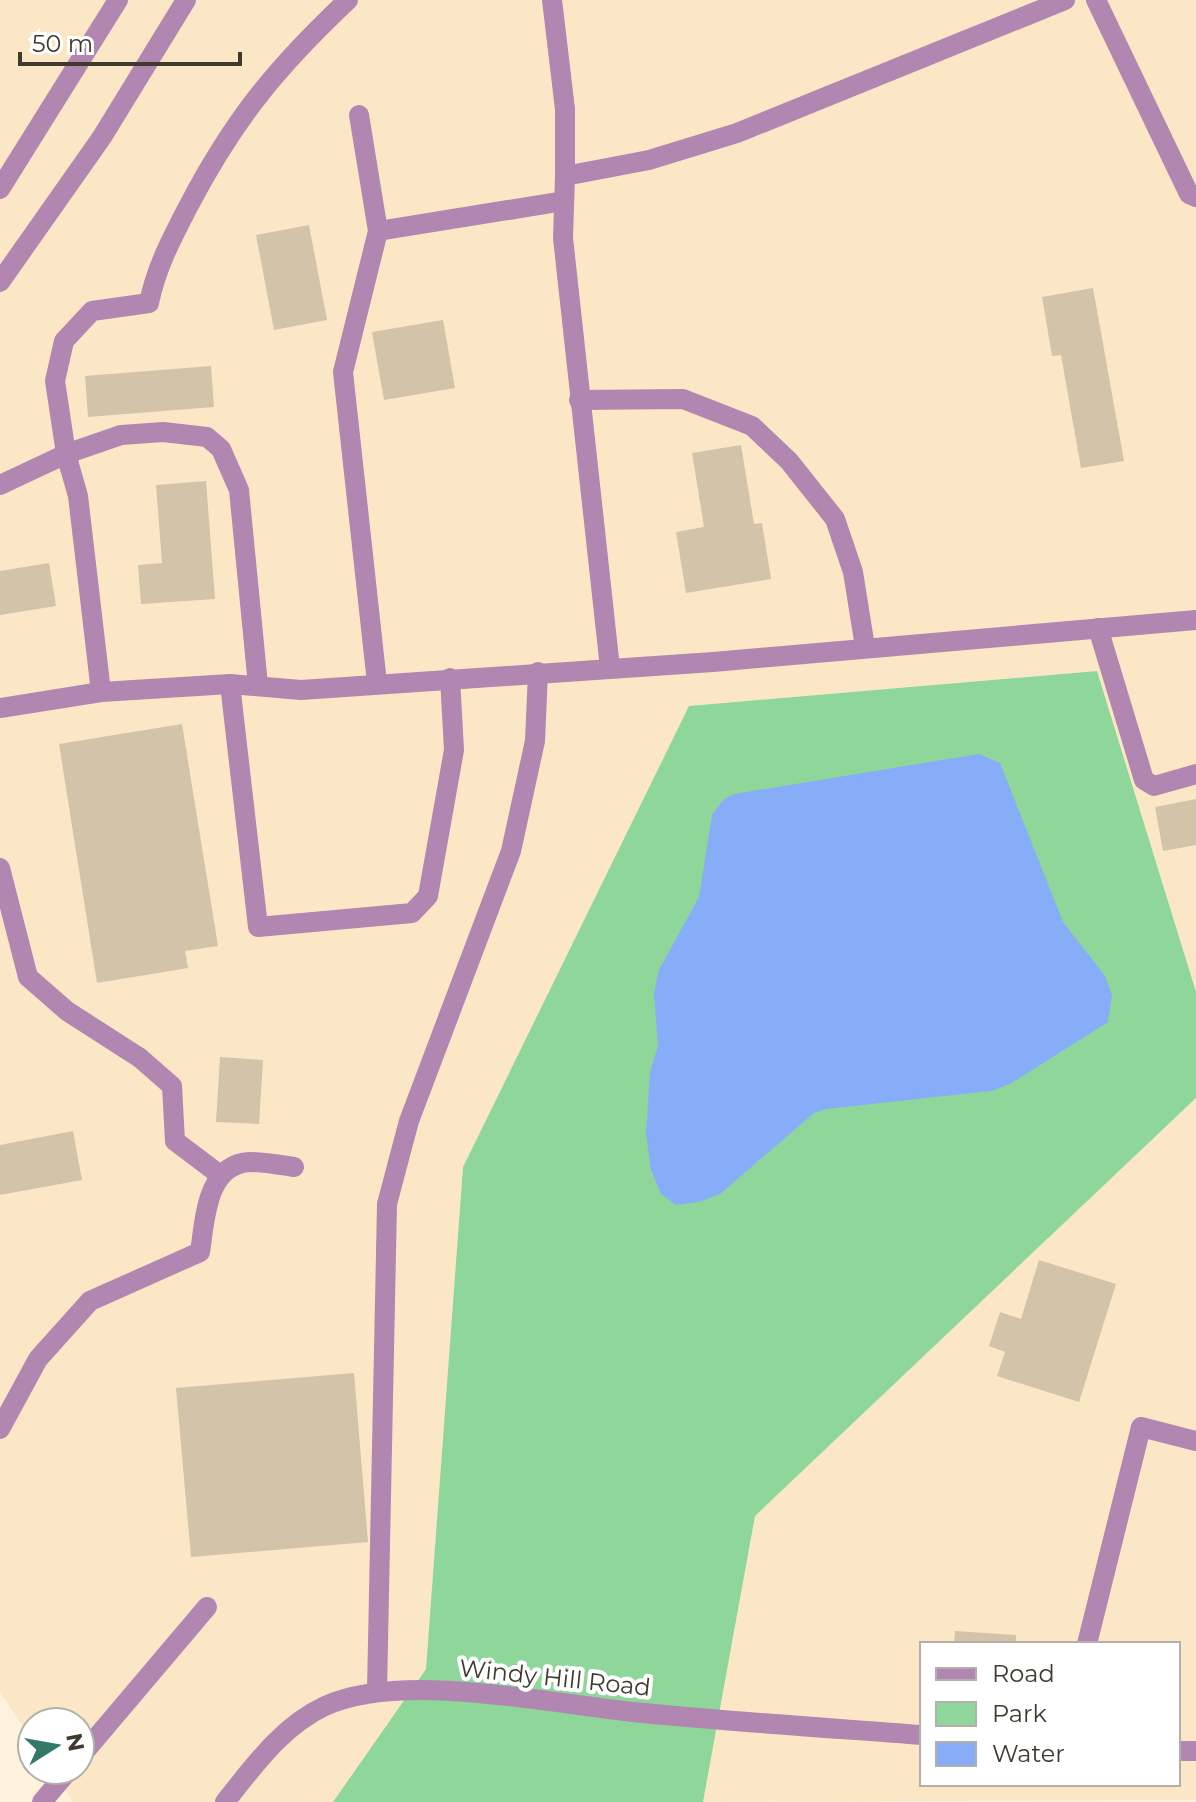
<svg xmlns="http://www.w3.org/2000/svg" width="1196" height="1802" viewBox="0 0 1196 1802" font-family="Montserrat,sans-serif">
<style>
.built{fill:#fbe7c5;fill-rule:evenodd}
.green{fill:#8fd69a}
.water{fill:#87adf8}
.building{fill:#d2c3a9}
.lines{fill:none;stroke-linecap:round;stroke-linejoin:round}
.minor{stroke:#b186b1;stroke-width:20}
.labels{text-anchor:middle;stroke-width:8;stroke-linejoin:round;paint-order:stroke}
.street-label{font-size:24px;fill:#3f392e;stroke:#fff}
</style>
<rect width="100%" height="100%" fill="#fff2dd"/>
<g class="built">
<path d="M0,0h1196v992l-99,-321 -408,35 -226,461 -37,502 -93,133h-260l-21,-32h28v-48h-48v18l-32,-48z"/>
<path d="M1196,1098v702l-493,2 52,-286zM922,1644h256v140h-256z"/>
</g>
<path class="green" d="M1097,671l99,321v106l-441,418 -52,286h-370l93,-133 37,-502 226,-461z"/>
<path class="water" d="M979,754l21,9 63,159 42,54 7,19 -4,27 -98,62 -19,7 -165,18 -12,4 -94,81 -21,8 -23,3 -15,-11 -10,-24 -5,-36 4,-62 8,-26 -4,-53 5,-23 40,-73 13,-82 11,-15 11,-6z"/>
<g class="building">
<path d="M309,225l18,95 -53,10 -18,-95z"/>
<path d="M1093,288l31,173 -43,7 -20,-113 -9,1 -10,-59z"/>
<path d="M443,320l12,68 -71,12 -12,-68z"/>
<path d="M211,366l3,41 -126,10 -3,-41z"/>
<path d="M741,445l13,79 8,-1 9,56 -85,14 -10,-61 28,-5 -12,-74z"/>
<path d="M206,481l9,118 -74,5 -3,-39 24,-2 -6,-78z"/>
<path d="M49,563l7,43 -56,9v-44z"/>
<path d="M182,724l36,222 -33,5 3,17 -91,15 -38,-239z"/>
<path d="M1196,799v46l-33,6 -8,-44z"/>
<path d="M220,1057l43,3 -4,64 -43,-2z"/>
<path d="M73,1131l9,49 -82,15v-50z"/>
<path d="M1039,1260l77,24 -37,118 -82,-26 8,-24 -16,-6 11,-34 21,7z"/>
<path d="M354,1373l14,169 -177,15 -15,-169z"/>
<path d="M955,1631l61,4v9h-62z"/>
</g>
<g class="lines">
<g class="minor">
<path d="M552,0l13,109v67"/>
<path d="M1096,0l93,194 7,3"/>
<path d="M359,115l19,116 -35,141 34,311"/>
<path d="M0,189l118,-189"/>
<path d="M378,231l186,-30"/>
<path d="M0,282l102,-145 84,-137"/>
<path d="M579,400l104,-1 69,27 37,35 46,58 18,53 12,75"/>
<path d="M0,485l66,-31 12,42 23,196"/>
<path d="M1098,628l46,152 10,6 42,-12"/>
<path d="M610,668l-47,-430 2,-62 84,-16 88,-27 328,-133"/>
<path d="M230,684l28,243 154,-14 16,-17 26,-146 -4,-72"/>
<path d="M258,685l-19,-195 -18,-41 -14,-12 -44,-5 -42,3 -55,19 -11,-73 9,-40 28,-30 57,-8c7,-35 22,-63 39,-96 46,-88 88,-139 160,-207"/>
<path d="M0,708l101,-16 129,-8 71,6 412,-28 483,-42"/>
<path d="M0,868l28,109 39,34 73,47 32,28 3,55 45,34"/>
<path d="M0,1429l38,-70 52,-58 110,-49c5,-32 6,-88 50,-90 14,0 30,3 44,5"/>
<path d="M1087,1644l54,-217 55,14"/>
<path d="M377,1691l10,-487 22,-83 102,-270 24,-110 3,-69"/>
<path d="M1178,1751h18"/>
<path d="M80,1757l127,-150"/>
<path d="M42,1802l27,-32"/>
<path d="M225,1802c29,-36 57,-76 100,-96 80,-36 230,-1 318,7 93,9 186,15 279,22"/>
</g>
</g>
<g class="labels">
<g class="street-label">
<text transform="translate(555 1678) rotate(6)" y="8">Windy Hill Road</text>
</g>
</g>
<rect x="920" y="1642" width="260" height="144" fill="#ffffff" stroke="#b2b0ab" stroke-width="2"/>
<rect x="936" y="1668" width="40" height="12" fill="#b186b1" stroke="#b2b0ab" stroke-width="2"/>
<text x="992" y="1682" font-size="24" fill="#3f392e">Road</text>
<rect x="936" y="1702" width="40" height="24" fill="#8fd69a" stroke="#b2b0ab" stroke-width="2"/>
<text x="992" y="1722" font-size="24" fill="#3f392e">Park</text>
<rect x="936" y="1742" width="40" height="24" fill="#87adf8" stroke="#b2b0ab" stroke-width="2"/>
<text x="992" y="1762" font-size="24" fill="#3f392e">Water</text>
<g transform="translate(56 1746) rotate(79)"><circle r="38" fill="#ffffff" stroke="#b2b0ab" stroke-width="2"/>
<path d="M0-6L14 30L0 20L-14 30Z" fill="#34786c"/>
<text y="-12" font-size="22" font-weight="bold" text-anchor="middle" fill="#3f392e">N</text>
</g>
<path d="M20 52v12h220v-12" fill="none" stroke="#3f392e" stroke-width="4"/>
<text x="32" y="52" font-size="24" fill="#3f392e" stroke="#ffffff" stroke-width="6" paint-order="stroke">50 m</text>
</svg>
